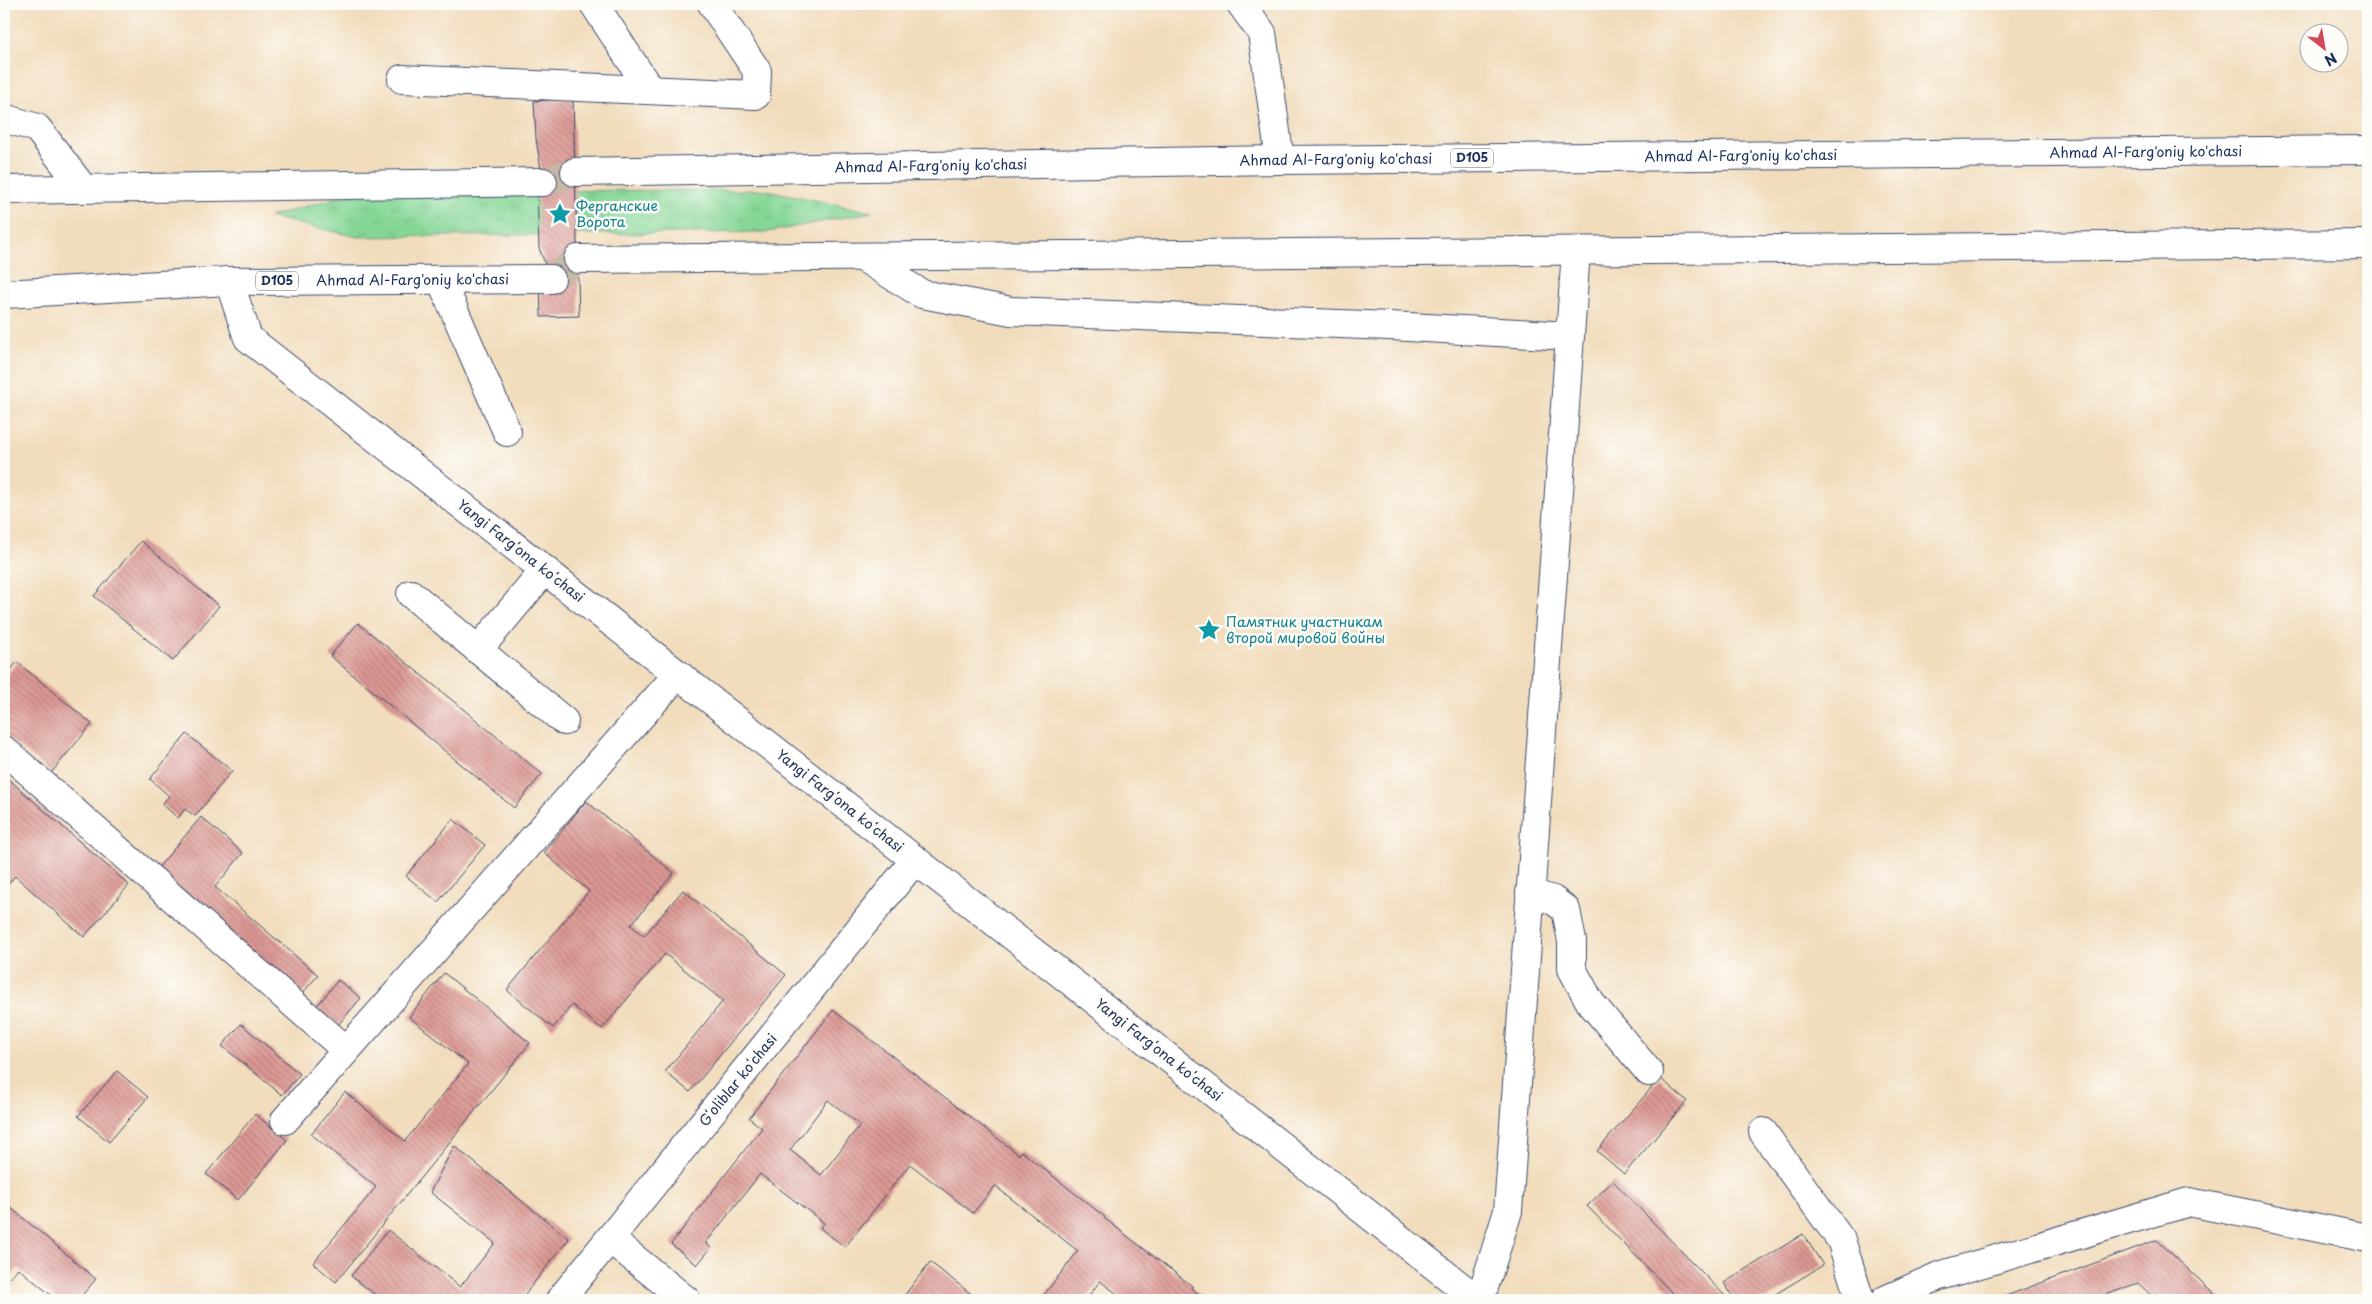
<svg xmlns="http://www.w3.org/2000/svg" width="2372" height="1304" viewBox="0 0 2372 1304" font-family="'Playpen Sans',sans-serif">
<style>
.grass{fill:url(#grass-tufts);stroke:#50837a}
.building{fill:url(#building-back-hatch);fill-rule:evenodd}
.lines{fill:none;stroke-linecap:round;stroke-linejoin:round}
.highway-tunnel{stroke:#c6b9a8;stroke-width:28;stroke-dasharray:28 14;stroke-linecap:butt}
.minor-casing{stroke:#3b496c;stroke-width:30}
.major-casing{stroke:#3b496c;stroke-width:30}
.highway-casing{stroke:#3b496c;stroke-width:30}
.minor{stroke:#fff;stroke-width:28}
.major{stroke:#fff;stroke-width:28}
.highway{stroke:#fff;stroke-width:28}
.labels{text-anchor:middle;stroke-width:5;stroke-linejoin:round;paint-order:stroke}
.shield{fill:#fdfcf7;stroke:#5f6c8c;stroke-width:1}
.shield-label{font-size:12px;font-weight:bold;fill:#1b2f5e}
.street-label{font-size:14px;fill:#1b2f5e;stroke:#fdfcf7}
.culture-label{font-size:14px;fill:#0d838f;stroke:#fdfcf7;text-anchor:start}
</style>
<defs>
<pattern id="grass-tufts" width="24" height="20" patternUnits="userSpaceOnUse" patternTransform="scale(1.25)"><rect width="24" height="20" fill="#86d797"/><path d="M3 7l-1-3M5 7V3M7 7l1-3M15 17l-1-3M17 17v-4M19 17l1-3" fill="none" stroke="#73b985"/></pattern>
<pattern id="building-back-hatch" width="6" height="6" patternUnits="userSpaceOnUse" patternTransform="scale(1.25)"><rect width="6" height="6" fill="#dd9893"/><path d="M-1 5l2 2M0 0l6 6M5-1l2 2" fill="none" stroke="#b27c7b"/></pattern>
</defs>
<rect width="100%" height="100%" fill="#fdfcf7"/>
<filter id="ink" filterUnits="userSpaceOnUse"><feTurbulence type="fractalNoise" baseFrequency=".02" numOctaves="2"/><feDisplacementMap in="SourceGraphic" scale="10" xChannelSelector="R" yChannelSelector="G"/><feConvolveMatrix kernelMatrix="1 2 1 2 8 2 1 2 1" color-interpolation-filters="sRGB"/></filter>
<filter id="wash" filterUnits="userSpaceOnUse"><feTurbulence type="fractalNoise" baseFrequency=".0096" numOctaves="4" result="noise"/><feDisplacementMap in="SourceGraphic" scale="20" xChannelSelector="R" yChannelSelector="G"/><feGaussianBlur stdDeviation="1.12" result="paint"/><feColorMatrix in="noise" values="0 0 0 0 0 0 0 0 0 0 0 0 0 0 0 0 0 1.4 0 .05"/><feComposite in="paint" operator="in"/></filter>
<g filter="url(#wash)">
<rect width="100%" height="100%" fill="#f1dcbb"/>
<path class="grass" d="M767,190l105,22 -104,20 -410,5 -89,-20 91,-26z"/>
<g id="blocks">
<g class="building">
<path d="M573,99l6,217 -38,1 -1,-36 11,-2 -12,-31 -2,-59 6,-7 -7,-43 -2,-38z"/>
<path d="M141,541l78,65 -46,55 -79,-65z"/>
<path d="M358,623l184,151 -28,34 -184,-152z"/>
<path d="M17,662l75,62 -41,49 -47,-39v-55z"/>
<path d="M187,734l45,37 -37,45 -10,-7 -7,9 -16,-14 7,-8 -19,-17z"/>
<path d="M4,775l125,110 -45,52 -69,-61 -11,13z"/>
<path d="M586,801l88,72 -43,52 13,11 39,-46 103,85 -96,117 -25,-20 58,-71 -58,-47 -63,75 -30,-24 -19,23 -46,-38 82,-99 -45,-38z"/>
<path d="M201,817l42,36 -28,34 103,88 -16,19 -146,-124z"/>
<path d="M453,819l32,26 -47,57 -32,-26z"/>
<path d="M444,973l86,70 -194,239 -23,-19 63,-76 -65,-53 34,-42 60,49 63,-77 -59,-47z"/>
<path d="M338,980l23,18 -23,27 -22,-18z"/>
<path d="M833,1010l186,145 2,-4 84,66 -1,1 88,68 -1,2 15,12h-81l-25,-19 -14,19h-46l38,-49 -83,-65 -22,27 -63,-49 -65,83 -25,-19 4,-5 -64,-49 -54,69 5,5 -14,17 -26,-21 91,-116 -13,-10zM828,1100l32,25 -39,50 -31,-25z"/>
<path d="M241,1024l59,50 -18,21 -60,-49z"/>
<path d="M117,1071l31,26 -39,45 -31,-26z"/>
<path d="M1660,1078l27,23 -63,73 -27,-23z"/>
<path d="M255,1114l32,26 -49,60 -32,-26z"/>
<path d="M454,1146l115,93 -49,61h-138l-31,-24 37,-46 72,57 35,-44 -65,-51z"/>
<path d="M1613,1181l40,41 76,78h-50l-52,-53 -40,-41z"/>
<path d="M4,1202l92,77 -18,21h-21l-39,-32 -14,17z"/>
<path d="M1803,1234l20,31 -57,35h-31l-11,-17z"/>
<path d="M2157,1240l64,60h-65l-18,-17 -46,17h-97z"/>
<path d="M930,1262l49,38h-78z"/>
</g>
</g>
</g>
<g filter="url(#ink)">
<use href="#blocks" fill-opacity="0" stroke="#3b496c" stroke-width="1"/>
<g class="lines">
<g class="highway-tunnel">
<path d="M543,182l32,-10"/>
<path d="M551,279l27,-20"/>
</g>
<defs>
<g id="minor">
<path d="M594,4l56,86"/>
<path d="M1241,4l21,29 18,127"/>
<path d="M402,79l354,16 1,-24 -45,-67"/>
<path d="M4,118l33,10 46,60"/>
<path d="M862,257l60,37 89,17 379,15 180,10"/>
<path d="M441,280l66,152"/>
<path d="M411,594l153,127"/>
<path d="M478,650l67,-80"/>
<path d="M4,750l342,300"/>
<path d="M1530,893l23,7 13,10 6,31v28l18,33 59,70"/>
<path d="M285,1120l393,-446"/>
<path d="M1763,1132l78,108 19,60"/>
<path d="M610,1239l76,61"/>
<path d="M560,1300l355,-440"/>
<path d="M1480,1300l28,-89 68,-960"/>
<path d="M1885,1300l54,-24 250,-74 179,36"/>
</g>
<path id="major" d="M229,281l19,57 1230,962"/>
<g id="highway">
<path id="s1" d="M575,172l705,-12 1088,-10"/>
<path d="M4,190l539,-8"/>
<path d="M578,259l1790,-15"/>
<path id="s2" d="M4,294l225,-13 322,-2"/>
</g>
</defs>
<use href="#minor" class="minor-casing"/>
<use href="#major" class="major-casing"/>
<use href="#highway" class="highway-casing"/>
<use href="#minor" class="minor"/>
<use href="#major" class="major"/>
<use href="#highway" class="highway"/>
</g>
</g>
<defs>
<symbol id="sight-bare" viewBox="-9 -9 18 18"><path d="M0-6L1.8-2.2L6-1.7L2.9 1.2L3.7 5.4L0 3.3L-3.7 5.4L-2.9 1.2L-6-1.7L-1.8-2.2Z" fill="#0f9aa8" stroke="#fdfcf7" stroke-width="2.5" paint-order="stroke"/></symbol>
</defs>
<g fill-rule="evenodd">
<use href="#sight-bare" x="544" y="198" width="32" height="32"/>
<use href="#sight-bare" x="1193" y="614" width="32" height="32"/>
</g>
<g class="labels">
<g class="shield">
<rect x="1451" y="148.5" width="42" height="19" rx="4"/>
<rect x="256" y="271.5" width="42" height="19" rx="4"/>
</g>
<g class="shield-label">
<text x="1472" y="162">D105</text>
<text x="277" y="285">D105</text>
</g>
<g class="street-label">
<text dy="5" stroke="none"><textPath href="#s1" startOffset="1571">Ahmad Al-Farg'oniy ko'chasi</textPath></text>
<text dy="5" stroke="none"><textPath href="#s1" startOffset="1166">Ahmad Al-Farg'oniy ko'chasi</textPath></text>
<text dy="5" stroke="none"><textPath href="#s1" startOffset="761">Ahmad Al-Farg'oniy ko'chasi</textPath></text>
<text dy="5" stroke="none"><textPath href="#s1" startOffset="356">Ahmad Al-Farg'oniy ko'chasi</textPath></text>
<text dy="5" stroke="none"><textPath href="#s2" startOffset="409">Ahmad Al-Farg'oniy ko'chasi</textPath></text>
<text transform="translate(521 551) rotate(38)" y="5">Yangi Fargʻona koʻchasi</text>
<text transform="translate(840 801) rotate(38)" y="5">Yangi Fargʻona koʻchasi</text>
<text transform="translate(1159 1050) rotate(38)" y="5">Yangi Fargʻona koʻchasi</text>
<text transform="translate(738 1080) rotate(-51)" y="5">Gʻoliblar koʻchasi</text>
</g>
<g class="culture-label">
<text x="576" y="211">Ферганские<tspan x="576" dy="16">Ворота</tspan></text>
<text x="1226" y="627">Памятник участникам<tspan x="1226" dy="16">второй мировой войны</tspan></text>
</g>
</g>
<rect width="2372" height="1304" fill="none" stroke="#fdfcf7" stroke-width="20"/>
<g transform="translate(2324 48) rotate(149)"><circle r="24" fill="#fdfcf7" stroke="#a3aaba"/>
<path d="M0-4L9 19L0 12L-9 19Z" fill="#d1495b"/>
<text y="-8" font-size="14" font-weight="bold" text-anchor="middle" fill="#1b2f5e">N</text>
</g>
</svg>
